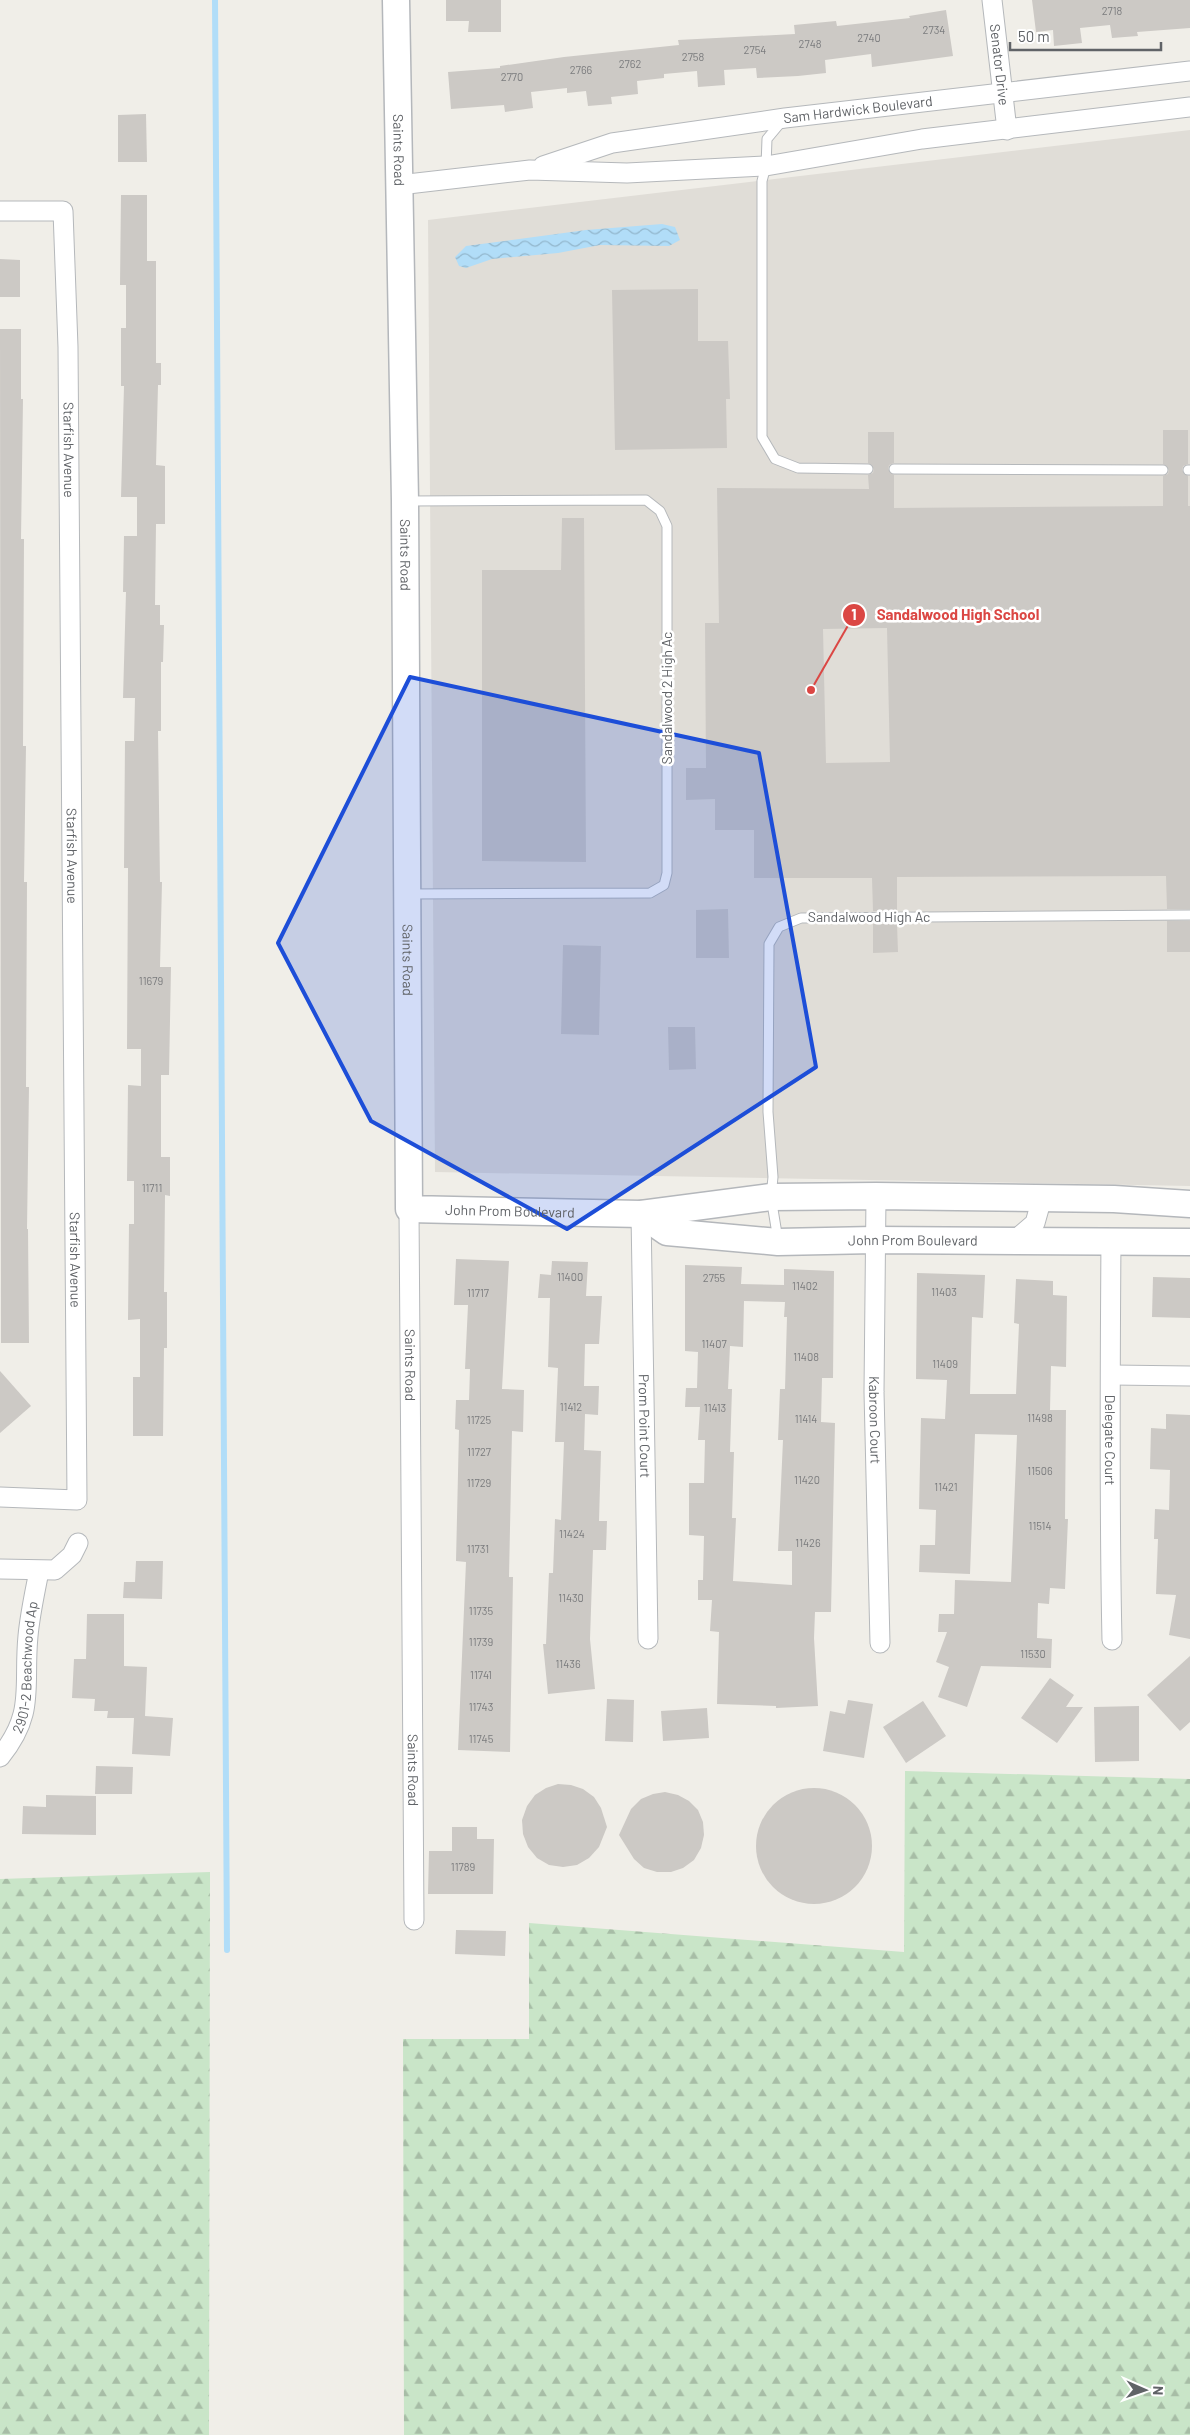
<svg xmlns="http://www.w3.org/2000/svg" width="1190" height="2435" viewBox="0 0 1190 2435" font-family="Barlow,sans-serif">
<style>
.education{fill:#e0ddd7}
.forest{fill:url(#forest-firs)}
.water{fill:url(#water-waves)}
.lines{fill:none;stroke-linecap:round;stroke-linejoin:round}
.stream{stroke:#b1ddf8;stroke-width:6}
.building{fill:#ccc9c5;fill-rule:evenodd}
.lane-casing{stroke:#b5b8bb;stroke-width:11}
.street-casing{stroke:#b5b8bb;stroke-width:21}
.secondary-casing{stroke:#b4b7bb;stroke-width:29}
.lane{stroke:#fff;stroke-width:9}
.street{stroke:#fff;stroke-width:19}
.secondary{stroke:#fff;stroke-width:26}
.marked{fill:#1d4ed8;fill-opacity:0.2;stroke:#1d4ed8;stroke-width:4;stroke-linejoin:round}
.labels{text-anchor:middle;stroke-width:5;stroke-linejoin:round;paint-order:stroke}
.number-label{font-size:11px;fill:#7b7c7e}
.street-label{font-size:14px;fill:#606367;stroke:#fff}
.leader{fill:none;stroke:#db4744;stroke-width:2}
.callout-dot{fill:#db4744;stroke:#fff;stroke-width:2}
.mark-label{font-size:15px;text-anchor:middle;font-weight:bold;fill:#fff}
.callout-label{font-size:15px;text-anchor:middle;font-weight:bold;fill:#db4744;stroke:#fff;stroke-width:5;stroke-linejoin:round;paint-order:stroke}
</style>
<defs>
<pattern id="forest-firs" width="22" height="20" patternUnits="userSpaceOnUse" patternTransform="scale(1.25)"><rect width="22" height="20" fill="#c9e5c8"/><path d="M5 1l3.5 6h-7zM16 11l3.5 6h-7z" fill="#a7bda6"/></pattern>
<pattern id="water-waves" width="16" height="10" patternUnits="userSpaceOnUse" patternTransform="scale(1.25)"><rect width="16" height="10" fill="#b1ddf8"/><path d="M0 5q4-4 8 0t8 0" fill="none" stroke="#93b7cd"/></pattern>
</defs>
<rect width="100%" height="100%" fill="#f0eee8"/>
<path class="education" d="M1190,130v1056l-755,-14 -7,-952z"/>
<g class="forest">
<path d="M905,1771l285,8v656h-786l-1,-396h126v-116l375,29z"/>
<path d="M210,1872l-1,563h-209v-556z"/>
</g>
<path class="water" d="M662,224l13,3 5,13 -11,6 -69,-1 -42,8 -66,6 -26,9 -7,-2 -4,-9 11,-11 120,-16z"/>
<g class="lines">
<path class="stream" d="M215,0l12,1950"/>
</g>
<g class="building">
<path d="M446,0h55v32h-33l1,-11h-23z"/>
<path d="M1032,0h158v28l-53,4 1,4 -26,2 -2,-13 -30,3 2,15 -28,3 -1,-16 -17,2z"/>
<path d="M946,10l7,46 -81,11 -1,-13 -46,6 1,13 -28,3 -41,2 -1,-10 -32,2 1,15 -27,2 -1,-16 -33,3v4l-27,3 1,13 -27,3 1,7 -24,2 -2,-15 -19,2v-5l-36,4 2,16 -28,4 -1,-7 -53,4 -3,-37 52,-4v-2l64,-9 115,-12 -1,-5 117,-6 -1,-9 42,-4 1,5 73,-8 -1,-2z"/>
<path d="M146,114l1,48h-29v-47z"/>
<path d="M121,195h26v66h9v102h5v22h-3l-2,80 9,1v58h-9l-1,81h5v20h4l-1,37h-2v69h-3l2,151h2l-2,85h11l-2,108h-8v82h9v39l-5,-1 -1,97h3v56h-3l-1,88h-30v-59h7v-58l-12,1 1,-96h5v-43h-7l1,-96 13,1v-37h-14l1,-181h-4l1,-127h9l1,-43h-12l3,-106h-3l1,-56h13v-39h-16l3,-111h-3v-58h5v-43h-6z"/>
<path d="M0,259l20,1v37h-20z"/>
<path d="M698,289v52h30l2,58h-4l1,49 -112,2 -3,-160z"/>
<path d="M0,329h21v70h2l-2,140h3l-1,207h3l-2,136h3l-1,205h3l-2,142h1l1,114h-28z"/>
<path d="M1163,430h25v34l-5,2 -1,4 6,6v30h2v403h-23l-1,-33 -269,1v34h-24l-1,-33h-118v-48h-39v-31l-29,1v-32h20l-1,-145h14l-2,-135 152,1 -1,-14 5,-2 1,-4 -6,-6v-31h26v31l-5,2 -1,4 6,6v33l269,-2v-30l5,-2 1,-4 -6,-6zM887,628l3,134 -64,1 -3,-134z"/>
<path d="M562,518h22l2,344 -104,-1v-291h79z"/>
<path d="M728,909l1,49h-33v-48z"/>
<rect x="1167" y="921" width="23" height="31"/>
<path d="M873,924h24l1,28 -25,1z"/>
<path d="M563,945l38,1 -2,89 -38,-1z"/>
<path d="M668,1027h27l1,42 -27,1z"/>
<path d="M456,1259l53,2 -7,128 22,1 -1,42 -11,-1 -3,146h4l-3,175 -52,-2 8,-188 -10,-1 3,-131 -4,-1 1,-29h13l1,-31h-5l3,-64h-14z"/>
<path d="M552,1261l36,1 -2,34h16l-3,48h-14l-1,42h15l-1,29 -13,-1 -1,36 17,1 -2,70h8l-1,29h-13l-3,89 5,50 -47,5 -5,-50h3l3,-71h4l2,-54 6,1 3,-78h-9l3,-74 -10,-1 2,-69h-12l2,-24 11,1z"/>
<path d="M685,1265l57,2 -1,17 43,1v-16l50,2 -1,107h-11l-1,44 14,1 -4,189h-16l-1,26 4,68 -42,2v-2l-59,-2 2,-72 -9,-1 2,-31h-14v-20h5l1,-44 -15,-1v-52h15l1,-43h-7l2,-33h-15l1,-19h11l1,-36 -13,-1zM744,1301l41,1 -1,15h3l-2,72h-5l-2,51h5l-5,111h14v34l-59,-4 3,-63h-4l2,-66h-4l2,-63h-4l2,-43 13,1z"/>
<path d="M917,1273l68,2 -2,43 -11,-1 -2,77h46l3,-70 -5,-1 2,-44 37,2v14l14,1 -1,71 -15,-1 -1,44h16l-1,109h3l-3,70 -15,-1 -1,16 -11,-1 -1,35 15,1 -1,29 -70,-2 -14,41 -29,-10 11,-30 -13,-5 11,-30h-9l1,-18h15l1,-34 56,2 6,-147 -42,-1 -5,140 -51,-2 1,-27h15l1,-35 -17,-1 2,-91 24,1 2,-39 -31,-1z"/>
<path d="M1153,1277l37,1v40l-38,-1z"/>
<path d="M0,1371l31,35 -31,27z"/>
<path d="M1166,1414l24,1v224l-21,-4 7,-40 -20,-1 2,-55h-4l1,-30 14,1 1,-40 -20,-1 1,-41 15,1z"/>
<path d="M136,1561h27l-1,38 -39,-1 1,-16h11z"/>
<path d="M87,1614h37v52l23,1 -2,49 28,2 -3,38 -38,-2 2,-36h-27l1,-7h-14l1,-12 -23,-1 2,-39h12z"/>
<path d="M1190,1656v66l-10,9 -33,-36z"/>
<path d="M1050,1678l24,17 -8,12h17l-26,36 -36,-25z"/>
<path d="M607,1699l27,1 -1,42 -28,-1z"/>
<path d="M848,1700l25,4 -9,54 -41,-7 7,-40 15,3z"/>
<path d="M923,1701l23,35 -40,27 -23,-36z"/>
<path d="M1139,1706v55l-44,1 -1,-55z"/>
<path d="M707,1708l2,30 -46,3 -2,-30z"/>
<path d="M96,1766l37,1 -1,27h-37z"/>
<path d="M558,1784l13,1 12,4 11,8 7,11 6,19 -8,20 -10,11 -12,7 -14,2 -14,-2 -12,-7 -9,-11 -5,-13 -1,-14 5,-14 8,-11 11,-7z"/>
<circle cx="814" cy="1846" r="58"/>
<path d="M665,1792l13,3 11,6 9,9 5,12 1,13 -3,13 -7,12 -11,8 -12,4h-14l-13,-4 -10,-9 -15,-24 12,-26 10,-10 12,-5z"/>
<path d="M46,1795l50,1v39l-74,-1 1,-28 23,1z"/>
<path d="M452,1827h25v12h17l-1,55h-65l1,-43h23z"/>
<path d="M456,1930l50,1 -1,25 -50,-2z"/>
</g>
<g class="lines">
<defs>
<g id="lane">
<path d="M782,121l-15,18 -1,27 -4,15v256l13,22 23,9 70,1"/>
<path d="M894,469l269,1"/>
<path d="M1188,470h2"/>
<path d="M408,501l238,-1 14,11 7,15v347l-3,12 -14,8 -241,1"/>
<path d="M778,1240l-7,-43 2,-20 -5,-65 1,-168 10,-17 22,-9 389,-3"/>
</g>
<g id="street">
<path id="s1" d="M992,0l15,130"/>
<path id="s2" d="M543,166l69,-23 173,-25 405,-47"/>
<path d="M399,185l131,-15 97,3 139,-7 156,-27 268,-32"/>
<path id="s3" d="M0,211h63l5,136 9,1153 -77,-3"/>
<path id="s4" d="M876,1196l-2,196 6,251"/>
<path id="s5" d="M409,1209l5,711"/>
<path id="s6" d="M641,1214l7,425"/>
<path id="s7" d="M1111,1240c-1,134 -2,267 1,400"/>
<path d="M1014,1241l21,-18 7,-25"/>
<path d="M1112,1375l78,1"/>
<path d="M0,1569l55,1 17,-15 6,-12"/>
<path id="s8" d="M0,1757c36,-44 23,-70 28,-121 2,-22 7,-44 11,-65"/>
</g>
<g id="secondary">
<path id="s9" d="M396,0l9,501 4,708 232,5 130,-17 105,-1 238,3 76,5"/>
<path id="s10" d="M641,1214l26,18 111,10 96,-2 316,2"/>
</g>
</defs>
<use href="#lane" class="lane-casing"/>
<use href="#street" class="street-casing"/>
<use href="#secondary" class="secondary-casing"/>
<use href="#lane" class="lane"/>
<use href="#street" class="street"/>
<use href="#secondary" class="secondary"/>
</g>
<path class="marked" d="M410,677l349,76 57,314 -249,162 -196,-108 -93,-178z"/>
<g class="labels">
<g class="number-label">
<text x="1112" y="15">2718</text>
<text x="934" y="34">2734</text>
<text x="869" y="42">2740</text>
<text x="810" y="48">2748</text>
<text x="755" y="54">2754</text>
<text x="693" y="61">2758</text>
<text x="630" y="68">2762</text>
<text x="581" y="74">2766</text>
<text x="512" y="81">2770</text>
<text x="151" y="985">11679</text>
<text x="152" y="1192">11711</text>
<text x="570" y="1281">11400</text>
<text x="714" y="1282">2755</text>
<text x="805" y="1290">11402</text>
<text x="944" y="1296">11403</text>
<text x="478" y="1297">11717</text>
<text x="714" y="1348">11407</text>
<text x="806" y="1361">11408</text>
<text x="945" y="1368">11409</text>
<text x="571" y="1411">11412</text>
<text x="715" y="1412">11413</text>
<text x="1040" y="1422">11498</text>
<text x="806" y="1423">11414</text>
<text x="479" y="1424">11725</text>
<text x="479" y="1456">11727</text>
<text x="1040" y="1475">11506</text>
<text x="807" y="1484">11420</text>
<text x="479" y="1487">11729</text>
<text x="946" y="1491">11421</text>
<text x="1040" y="1530">11514</text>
<text x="572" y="1538">11424</text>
<text x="808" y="1547">11426</text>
<text x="478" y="1553">11731</text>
<text x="571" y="1602">11430</text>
<text x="481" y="1615">11735</text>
<text x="481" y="1646">11739</text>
<text x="1033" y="1658">11530</text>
<text x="568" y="1668">11436</text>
<text x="481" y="1679">11741</text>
<text x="481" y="1711">11743</text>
<text x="481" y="1743">11745</text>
<text x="463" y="1871">11789</text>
</g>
<g class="street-label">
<text dy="5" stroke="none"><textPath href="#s1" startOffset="65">Senator Drive</textPath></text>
<text dy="5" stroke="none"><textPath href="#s2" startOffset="321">Sam Hardwick Boulevard</textPath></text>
<text dy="5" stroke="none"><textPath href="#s9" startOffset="150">Saints Road</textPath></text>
<text dy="5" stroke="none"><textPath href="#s3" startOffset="302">Starfish Avenue</textPath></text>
<text dy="5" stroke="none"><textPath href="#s9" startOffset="555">Saints Road</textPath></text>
<text transform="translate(667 698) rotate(-90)" y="5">Sandalwood 2 High Ac</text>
<text dy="5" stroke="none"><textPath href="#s3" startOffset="708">Starfish Avenue</textPath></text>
<text x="869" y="922">Sandalwood High Ac</text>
<text dy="5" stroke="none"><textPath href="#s9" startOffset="960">Saints Road</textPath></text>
<text dy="5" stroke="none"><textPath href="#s9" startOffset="1310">John Prom Boulevard</textPath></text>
<text dy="5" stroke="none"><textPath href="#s10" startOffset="278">John Prom Boulevard</textPath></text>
<text dy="5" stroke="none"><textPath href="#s3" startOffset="1112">Starfish Avenue</textPath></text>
<text dy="5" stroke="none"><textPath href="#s5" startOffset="156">Saints Road</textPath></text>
<text dy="5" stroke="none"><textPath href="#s4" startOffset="224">Kabroon Court</textPath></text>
<text dy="5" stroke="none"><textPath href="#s6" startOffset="212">Prom Point Court</textPath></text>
<text dy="5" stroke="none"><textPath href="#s7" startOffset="200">Delegate Court</textPath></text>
<text dy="5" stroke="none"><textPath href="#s8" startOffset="96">2901-2 Beachwood Ap</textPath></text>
<text dy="5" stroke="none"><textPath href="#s5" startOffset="561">Saints Road</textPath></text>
</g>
</g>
<path class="leader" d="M811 690L854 615"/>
<g class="callout-dot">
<circle cx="811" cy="690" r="5"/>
<circle cx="854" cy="615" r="12"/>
</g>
<g class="mark-label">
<text x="854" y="620">1</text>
</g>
<g class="callout-label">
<text x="958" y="620">Sandalwood High School</text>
</g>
<g transform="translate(1145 2390) rotate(92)" stroke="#ffffff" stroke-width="4" paint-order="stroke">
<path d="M0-4L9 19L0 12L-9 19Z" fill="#606367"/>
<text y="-8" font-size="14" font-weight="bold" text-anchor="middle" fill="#606367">N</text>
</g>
<path d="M1010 42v8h151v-8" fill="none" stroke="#606367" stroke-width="2.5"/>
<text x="1018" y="42" font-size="15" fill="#606367" stroke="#ffffff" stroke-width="4" paint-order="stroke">50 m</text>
</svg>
